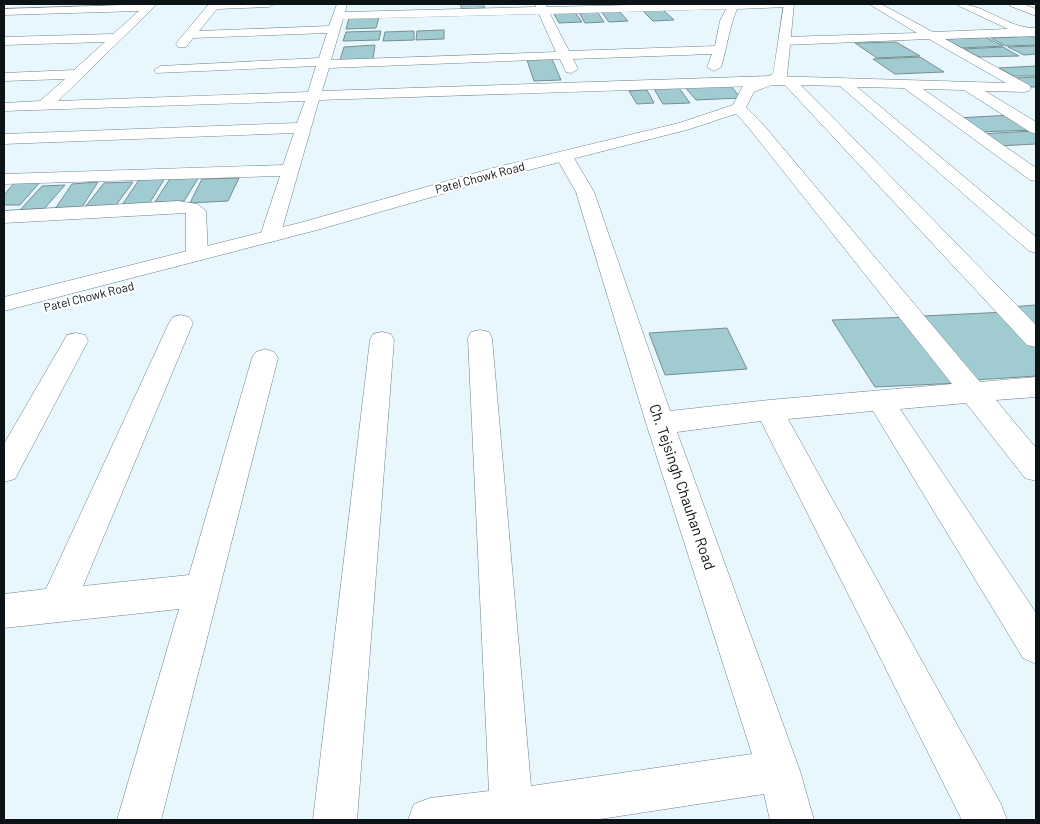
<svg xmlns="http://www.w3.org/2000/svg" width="1040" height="824" viewBox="0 0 1040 824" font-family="Barlow,sans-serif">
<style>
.building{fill:#9fcbd1;stroke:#768f93}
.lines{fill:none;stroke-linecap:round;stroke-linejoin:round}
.minor-casing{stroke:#6d828d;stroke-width:1}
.tertiary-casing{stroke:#6d828d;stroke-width:1}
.minor{fill:#fff;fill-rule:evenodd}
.tertiary{fill:#fff;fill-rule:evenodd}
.labels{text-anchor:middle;stroke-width:4.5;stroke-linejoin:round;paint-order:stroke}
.far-street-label{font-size:12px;fill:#0b1317;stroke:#fff}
.street-label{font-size:15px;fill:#0b1317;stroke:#fff}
</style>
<rect width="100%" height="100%" fill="#e8f6fd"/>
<g class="building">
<path d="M460,4h23l2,4 -23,1z"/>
<path d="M662,9l12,11 -21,1 -11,-11z"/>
<path d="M596,10l8,12 -19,1 -7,-12z"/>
<path d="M600,10h18l10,11 -19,1z"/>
<path d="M574,11l8,11 -23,1 -6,-11z"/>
<path d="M379,17l-3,11 -30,1 3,-11z"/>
<path d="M444,30v9l-28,1 1,-9z"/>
<path d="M381,31l-2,9 -36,1 3,-9z"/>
<path d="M414,31v9l-31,1 2,-9z"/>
<path d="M1030,36l6,3v6l-30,1 -15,-8z"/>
<path d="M985,37l18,9 -41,2 -17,-9z"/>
<path d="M896,42l24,14 -43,2 -22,-15z"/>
<path d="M375,45l-2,14 -33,1 4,-13z"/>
<path d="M1036,46v8l-12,1 -16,-8z"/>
<path d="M1003,47l16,9 -40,1 -15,-8z"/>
<path d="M920,57l24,15 -49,2 -22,-15z"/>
<path d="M552,59l9,21 -27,1 -7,-21z"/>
<path d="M1036,66v10h-22l-15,-8z"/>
<path d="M1036,77v10h-5l-16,-9z"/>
<path d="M729,84l12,14 -45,2 -11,-13z"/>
<path d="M679,88l11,15 -27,1 -9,-15z"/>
<path d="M647,90l7,13 -17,1 -8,-13z"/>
<path d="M1012,115l22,15 -56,2 -21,-14z"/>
<path d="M1034,131l2,1v12l-38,2 -18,-12z"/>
<path d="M171,177h28l-15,24 -29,1z"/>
<path d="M165,178l-16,26 -27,1 17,-25z"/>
<path d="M239,178l-11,23 -38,2 12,-24z"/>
<path d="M41,181l-21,24h-16v-10l11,-13z"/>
<path d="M98,182l-16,25 -27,2 17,-25z"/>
<path d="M133,182l-17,23 -31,2 19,-24z"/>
<path d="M65,185l-21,24 -24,1 22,-24z"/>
<path d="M1036,305v28l-26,-26z"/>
<path d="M1007,312l29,30v34l-61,4 -52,-64z"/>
<path d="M909,317l51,66 -85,4 -43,-67z"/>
<path d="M727,328l20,41 -82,6 -16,-42z"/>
</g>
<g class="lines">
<defs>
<g id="minor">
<path d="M157,4l-99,97 250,-9 8,-26 -160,7 -2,-3 7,-4 158,-8 8,-25 -134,5 -7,9h-8l-2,-3 2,-3 31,-37h65l-5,3 -52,2 -18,22 130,-5 8,-22h10l-2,8 191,-5 -1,-3h10l2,3 128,-3h118l-5,3 -51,2c-8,18 -10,39 -16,58l-7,4 -7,-4 5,-13 -139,5 5,10 -7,4 -5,-1 -6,-13 -231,9 -7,23 448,-15 236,7 -77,-44 -145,6 -6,-4 6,-4 133,-4 -48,-29h12l52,28 75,-3 -49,-23 -1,-2c28,0 50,25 78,24v8l-91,3 84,46 2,3 -2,3 -5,1 -39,-1 51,31v12l-6,-2 -66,-42 -41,-1 113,79v13l-6,-1 -126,-92 -47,-1 179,150v16l-7,-2 -189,-165 -39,-1 235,240v22l-9,-2 -242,-260 -466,15 -39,136 -3,4 -7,2 -7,-2 -3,-4 20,-60 -276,8v-10l279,-9 11,-32 -290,11v-10l293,-11 8,-22 -301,10v-8l36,-2 25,-22 -61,2v-8l70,-3 31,-28 -101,3v-8l109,-3 26,-23 -135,4v-6zM726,9l-6,12 -5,25 -146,5 -19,-37zM539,14l17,38 -225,8 12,-41z"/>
<path d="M1009,4h14l13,5v7l-26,-10z"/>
<path d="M739,103l5,2 17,17 219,260 56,-5v20l-40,3 40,48v33l-11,-3 -59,-75 -66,6 136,204v51l-13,-6 -150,-247 -85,8 213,385 6,16h-45l-201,-399 -84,11 123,339 14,49h-44l-6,-26 -170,26h-186l6,-16 16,-6 59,-7 -21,-453 3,-6 9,-2 9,2 3,6 39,448 221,-32 -106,-331 -70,-231 -20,-35 3,-4h12l23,39 76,219 99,-11 183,-16 -203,-256 -15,-17 -3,-3 3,-3z"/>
<path d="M178,201l19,3 9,7 2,44 -4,4 -7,2 -7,-2 -4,-4v-42l-182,10v-12z"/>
<path d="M181,315l8,2 4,6 -110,263 106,-11 63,-217 4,-6 9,-3 9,3 4,6 -117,462h-44l62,-211 -175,19v-34l42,-5 123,-266 4,-6z"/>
<path d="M382,332l9,2 3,6 -37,480h-44l57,-480 3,-6z"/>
<path d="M76,333l9,2 3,6 -73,138 -11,3v-38l63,-109z"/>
</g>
<path id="tertiary" d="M784,4h10l-7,72 -2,3 -31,13 -10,19 -54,18 -185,47 -188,54 -313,81v-14l299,-75 190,-54 186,-45 54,-18 10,-19 30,-12z"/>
</defs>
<use href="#minor" class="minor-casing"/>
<use href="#tertiary" class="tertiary-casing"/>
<use href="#minor" class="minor"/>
<use href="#tertiary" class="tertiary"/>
</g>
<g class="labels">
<g class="far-street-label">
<text transform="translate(480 178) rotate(-15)" y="4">Patel Chowk Road</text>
<text transform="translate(89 297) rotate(-14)" y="4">Patel Chowk Road</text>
</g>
<g class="street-label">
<text transform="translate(682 487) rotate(71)" y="5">Ch. Tejsingh Chauhan Road</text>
</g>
</g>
<rect width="1040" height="824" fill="none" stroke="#0b1317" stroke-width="10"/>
</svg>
